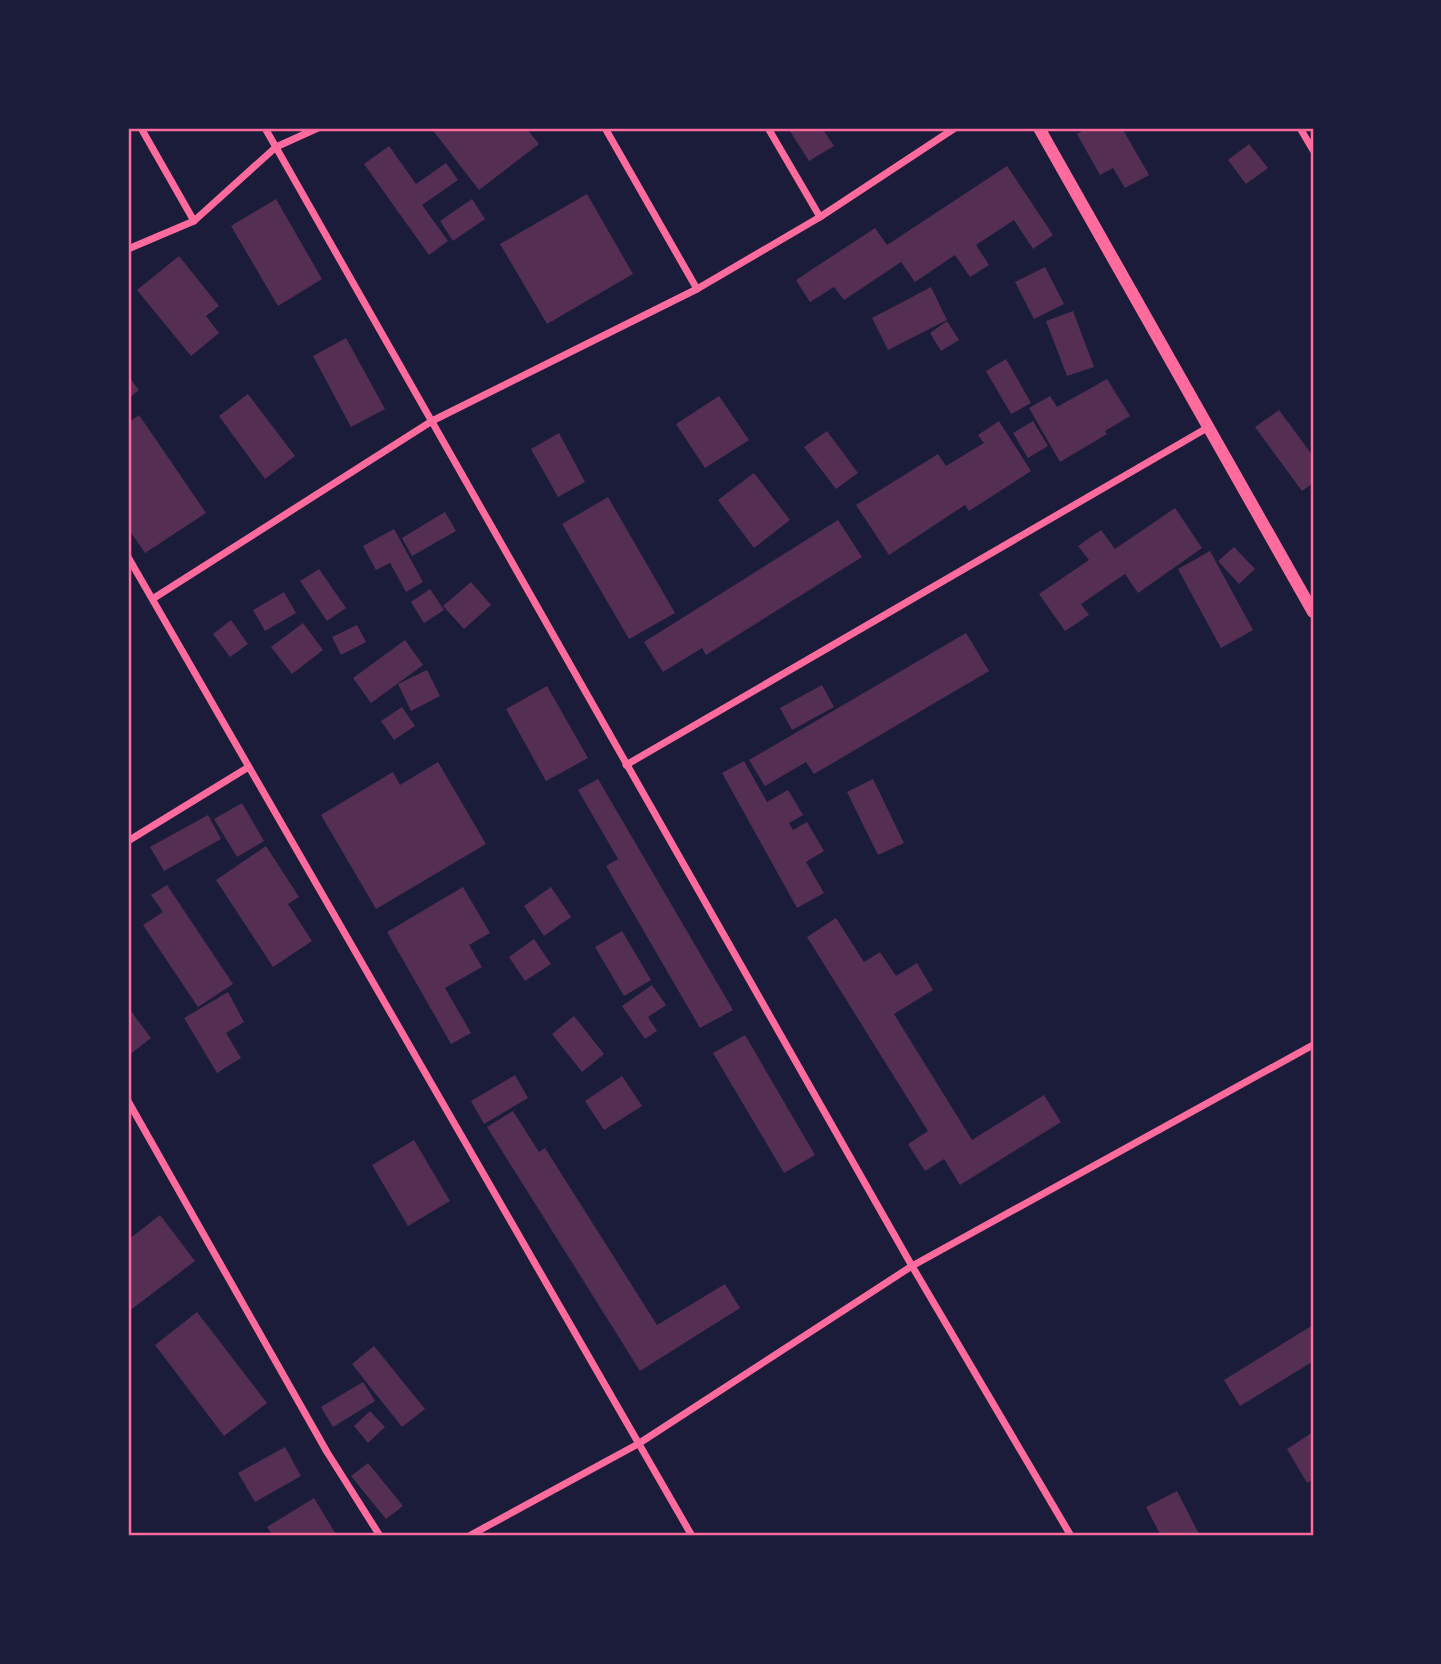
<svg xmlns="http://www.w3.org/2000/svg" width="1441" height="1664" viewBox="0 0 1441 1664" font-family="'Crimson Pro',serif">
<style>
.building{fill:#542f53}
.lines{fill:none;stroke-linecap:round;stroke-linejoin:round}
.minor{stroke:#ff6b9d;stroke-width:7}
.tertiary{stroke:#ff6b9d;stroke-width:12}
.neatline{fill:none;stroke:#ff6b9d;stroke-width:2.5}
</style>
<rect width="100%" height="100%" fill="#1b1b3a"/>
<g class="building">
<path d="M431,128h95l13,16 -60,46z"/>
<path d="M788,128h34l12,18 -25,15z"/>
<path d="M1088,128h34l27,47 -24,13 -12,-20 -13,7 -23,-41z"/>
<path d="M1249,144l19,24 -22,16 -18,-24z"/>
<path d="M389,146l27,38 30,-21 12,17 -36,25 26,36 -19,14 -65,-91z"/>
<path d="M1007,166l46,69 -20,14 -19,-29 -38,25 13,20 -19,12 -15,-22 -40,27 -14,-20 -57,38 -10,-13 -24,15 -14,-22 79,-52 12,17z"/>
<path d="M587,194l46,80 -86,50 -47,-80z"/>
<path d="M276,199l46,80 -44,27 -47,-80z"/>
<path d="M472,199l13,20 -32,22 -13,-20z"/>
<path d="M179,256l40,50 -13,10 13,17 -28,23 -54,-66z"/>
<path d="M1045,267l19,37 -30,15 -19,-37z"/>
<path d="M931,287l16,33 -59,30 -16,-32z"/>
<path d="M1073,311l21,56 -27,9 -21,-55z"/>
<path d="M947,321l12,19 -18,11 -11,-18z"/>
<path d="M346,338l39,71 -34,18 -38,-71z"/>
<path d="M1006,359l25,44 -20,11 -25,-43z"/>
<path d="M128,376l11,14 -11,9z"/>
<path d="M1107,379l23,37 -25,15 2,3 -47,28 -31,-54 21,-12 7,11z"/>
<path d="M248,394l47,62 -30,23 -46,-63z"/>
<path d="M719,396l30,44 -44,28 -29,-44z"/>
<path d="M1279,410l34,46v27l-11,8 -47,-64z"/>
<path d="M139,415l67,98 -61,40 -17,-25v-105z"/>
<path d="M999,421l32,50 -62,40 -4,-6 -76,50 -33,-50 82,-51 8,12 38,-23 -6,-8z"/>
<path d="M1033,421l15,25 -20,12 -15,-25z"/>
<path d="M827,431l31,42 -22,16 -32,-42z"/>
<path d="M559,433l26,49 -27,15 -27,-48z"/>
<path d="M754,473l36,47 -36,28 -36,-48z"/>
<path d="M608,497l67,116 -46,26 -67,-115z"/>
<path d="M1175,508l27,40 -64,45 -13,-19 -44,30 8,11 -24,16 -26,-37 50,-34 -11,-14 23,-16 14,19z"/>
<path d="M445,512l11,19 -44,25 -10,-18z"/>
<path d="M838,520l24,37 -156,98 -4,-7 -39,24 -19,-30z"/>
<path d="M394,529l29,53 -17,10 -16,-29 -14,7 -13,-24z"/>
<path d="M1234,547l21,22 -16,15 -21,-23z"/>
<path d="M1210,551l43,79 -32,18 -43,-79z"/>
<path d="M319,569l27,39 -19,13 -27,-40z"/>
<path d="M471,582l20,23 -27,24 -21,-23z"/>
<path d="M430,589l14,21 -20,13 -13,-21z"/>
<path d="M284,592l12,21 -31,18 -12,-21z"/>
<path d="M231,620l17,24 -18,13 -17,-23z"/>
<path d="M303,623l20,27 -31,24 -21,-27z"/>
<path d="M357,625l9,17 -25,13 -9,-18z"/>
<path d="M966,633l23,38 -175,103 -8,-12 -41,24 -16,-26z"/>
<path d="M405,640l18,25 -52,38 -18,-25z"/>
<path d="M427,670l13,26 -29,15 -13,-27z"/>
<path d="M822,685l12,22 -42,23 -12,-22z"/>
<path d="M547,686l41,72 -42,23 -40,-72z"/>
<path d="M402,707l13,19 -21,14 -13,-19z"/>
<path d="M744,761l23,41 21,-12 15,25 -14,8 4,7 14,-8 17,29 -18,11 18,31 -27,15 -75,-135z"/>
<path d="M438,762l48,82 -110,65 -55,-94 72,-43 7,13z"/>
<path d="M598,779l135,231 -33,18 -94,-162 12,-7 -40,-69z"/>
<path d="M873,779l31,64 -26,12 -31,-63z"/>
<path d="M242,803l22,38 -27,16 -23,-38z"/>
<path d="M208,815l13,24 -57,32 -14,-24z"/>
<path d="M266,846l33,51 -11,7 24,37 -39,26 -57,-87z"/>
<path d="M167,885l66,99 -35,23 -55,-82 20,-13 -12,-17z"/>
<path d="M463,887l27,46 -21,12 13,22 -37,21 26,45 -20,11 -64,-112z"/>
<path d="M551,887l20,30 -27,19 -20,-30z"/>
<path d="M836,918l28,44 16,-10 16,24 21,-13 16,27 -39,24 78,126 72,-45 17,27 -101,63 -16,-26 -19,12 -17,-27 20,-13 -121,-194z"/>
<path d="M622,931l29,49 -27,16 -29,-49z"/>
<path d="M534,939l17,25 -26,17 -16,-24z"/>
<path d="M652,985l14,20 -18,12 9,14 -12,8 -23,-33z"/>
<path d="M228,992l16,30 -18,11 15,25 -24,15 -33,-55z"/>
<path d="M128,1007l23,31 -23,18z"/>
<path d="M574,1016l30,38 -22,18 -30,-38z"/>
<path d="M745,1035l70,120 -31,18 -71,-120z"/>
<path d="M515,1075l13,23 -44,26 -13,-23z"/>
<path d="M622,1076l20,30 -38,24 -19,-29z"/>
<path d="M513,1111l26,41 6,-4 112,177 68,-41 15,24 -100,63 -153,-244z"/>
<path d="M414,1140l36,61 -42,25 -36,-61z"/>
<path d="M160,1215l35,46 -67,51v-72z"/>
<path d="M197,1312l70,91 -43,33 -69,-91z"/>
<path d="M1313,1325v40l-1,-3 -72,44 -16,-26z"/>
<path d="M374,1346l51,63 -23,18 -50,-63z"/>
<path d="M363,1382l12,19 -42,26 -12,-20z"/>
<path d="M370,1411l15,16 -17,16 -14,-17z"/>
<path d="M1313,1432v47l-6,4 -20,-34z"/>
<path d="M285,1447l16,29 -46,26 -17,-29z"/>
<path d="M368,1463l35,43 -17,13 -35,-43z"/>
<path d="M1177,1491l23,45h-39l-15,-29z"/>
<path d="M314,1498l23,38h-64l-6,-9z"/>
</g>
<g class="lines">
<g class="minor">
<path d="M141,128l53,93"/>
<path d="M265,128l647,1138 159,270"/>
<path d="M605,128l92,161"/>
<path d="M768,128l52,89"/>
<path d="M1300,128l13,22"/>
<path d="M128,249l66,-28 82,-74 42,-19"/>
<path d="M128,557l564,979"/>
<path d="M154,598l278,-177 265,-132 123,-72 135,-89"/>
<path d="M626,765l581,-337"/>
<path d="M128,841l119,-73"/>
<path d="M128,1101l199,351 53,84"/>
<path d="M469,1536l169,-92 274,-178 401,-221"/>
</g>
<path class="tertiary" d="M1039,128l274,484"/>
</g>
<rect width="1441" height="1664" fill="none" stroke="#1b1b3a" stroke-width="259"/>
<rect x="130" y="130" width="1182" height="1404" class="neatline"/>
</svg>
